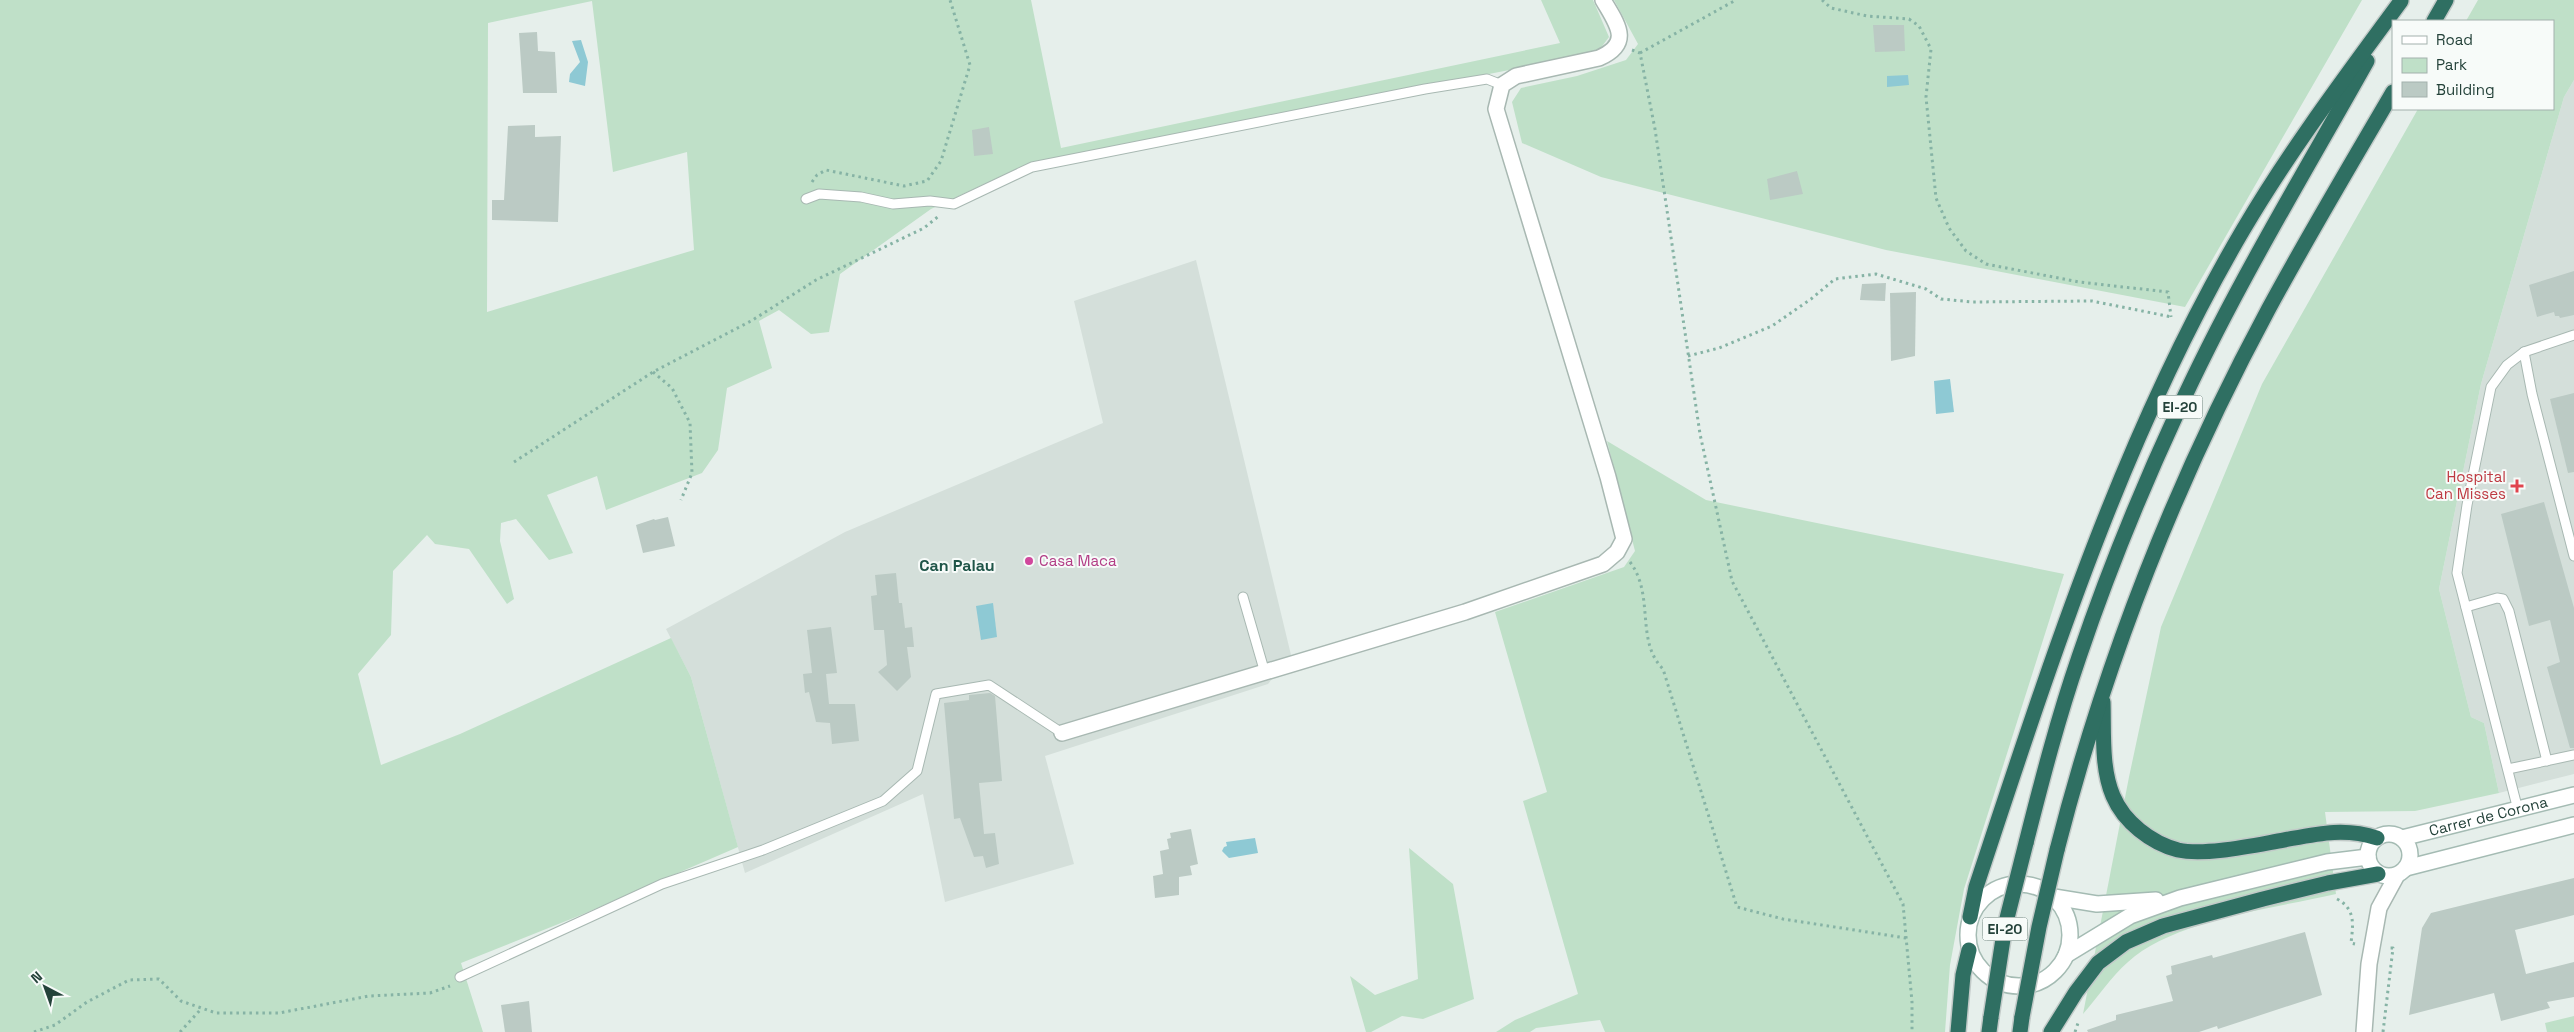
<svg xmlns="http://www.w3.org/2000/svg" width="2574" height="1032" viewBox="0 0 2574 1032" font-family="'Space Grotesk',sans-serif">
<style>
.built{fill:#d4dfda}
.green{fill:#bfe0c8;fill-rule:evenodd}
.water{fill:#8ec9d4}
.building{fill:#bbcac4}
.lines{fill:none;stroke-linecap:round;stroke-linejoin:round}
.lane-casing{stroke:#a8b8b2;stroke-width:11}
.street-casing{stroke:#a8b8b2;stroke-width:18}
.secondary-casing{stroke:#a4bbb3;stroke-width:18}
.highway-casing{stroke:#c2cac8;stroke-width:18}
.path{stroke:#86b3a5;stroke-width:3;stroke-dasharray:2.5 4;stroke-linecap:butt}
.lane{stroke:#fff;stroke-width:9}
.street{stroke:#fff;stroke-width:15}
.secondary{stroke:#fff;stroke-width:15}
.highway{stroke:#2f6f62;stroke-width:15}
.highway-bridge-casing{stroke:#c2cac8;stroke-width:18;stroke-linecap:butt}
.highway-bridge{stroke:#2f6f62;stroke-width:15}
.health-dot{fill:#e0444e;stroke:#f7fbf9;stroke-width:2}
.hotel-dot{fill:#d1479c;stroke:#f7fbf9;stroke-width:2}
.labels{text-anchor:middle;stroke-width:4;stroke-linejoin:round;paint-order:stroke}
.shield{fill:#f7fbf9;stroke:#637a73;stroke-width:1}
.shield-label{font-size:14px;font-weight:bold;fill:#24423a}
.health-label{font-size:15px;fill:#be3a42;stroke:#f7fbf9;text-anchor:end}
.hotel-label{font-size:15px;fill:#b23c85;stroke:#f7fbf9;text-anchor:start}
.street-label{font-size:15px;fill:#24423a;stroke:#f7fbf9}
.neighbourhood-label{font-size:16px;font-weight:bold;fill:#1f5548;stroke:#f7fbf9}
</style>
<rect width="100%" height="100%" fill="#e6efeb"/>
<g class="built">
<path d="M2574,80v694l-75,19 -15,-70 -13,-6 -32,-128 42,-205 83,-287z"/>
<path d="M1196,260l95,395 -23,29 -223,72 29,108 -129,38 -22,-108 -178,79 -54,-196 -25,-48 179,-97 258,-109 -29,-122z"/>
</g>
<g class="green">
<path d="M0,0h1031l30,148 499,-105 -19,-43h52l16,37 -9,12 -34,10 -539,105 -96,45 -91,65 -11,58 -18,2 -32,-24 -20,11 13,47 -45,20 -9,62 -16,23 -96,37 -9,-34 -50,19 26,58 -24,7 -33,-41 -15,4 -1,18 14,58 -7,5 -38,-55 -34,-5 -8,-9 -34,36 -2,64 -33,39 23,91 79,-31 211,-96 20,39 47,170 -157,68 -120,48 22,69h-483zM592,1l21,171 74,-20 7,98 -207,62 1,-289z"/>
<path d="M1614,0h748l-177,307 -299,-57 -285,-73 -79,-34 -10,-41 9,-14 56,-12 49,-16 12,-16z"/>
<path d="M2478,0h96v80l-10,17 -83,287 -42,205 32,128 13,6 15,70 -84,18 -90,1 11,82c-60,14 -163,26 -208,68 -17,15 -30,35 -45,52l46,-237 32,-150 101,-243 156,-275h135v-88h-87z"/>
<path d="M1607,441l99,59 358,74 -100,315 -14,76 -5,67h-340l-5,-12 -64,8 -6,4h-34l19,-12 63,-26 -55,-193 24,-9 -52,-180 129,-45 11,-16z"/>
<path d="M1409,848l44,36 21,115 -51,20 -21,-3 -31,16h-5l-16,-56 25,19 43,-16z"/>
<path d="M2574,1016v16h-27l-2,-9z"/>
</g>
<g class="water">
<path d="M581,40l7,22 -3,24 -16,-4 1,-8 10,-12 -8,-21z"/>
<path d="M1908,75l1,10 -22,2v-11z"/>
<path d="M1950,379l4,33 -18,2 -2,-33z"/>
<path d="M993,603l4,34 -16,3 -5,-34z"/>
<path d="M1255,838l3,15 -29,5 -7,-7 2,-4 3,-1 -1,-4z"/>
</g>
<g class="building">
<path d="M1873,25h31l1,26 -30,1z"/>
<path d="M537,32l1,19 17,1 2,41h-34l-4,-60z"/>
<path d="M535,125v12l26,-1 -3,86 -66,-2v-20h12l4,-74z"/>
<path d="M989,127l4,27 -19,2 -2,-26z"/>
<path d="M1797,171l6,23 -33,6 -3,-21z"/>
<path d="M2574,271v44l-14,3 -1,-2h-4l-1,-4 -17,5 -8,-32z"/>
<path d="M1886,283l-1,18 -25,-1 2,-16z"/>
<path d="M1916,292l-1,64 -24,5 -1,-68z"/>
<path d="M2574,393v79l-6,1 -18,-74z"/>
<path d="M2544,502l30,106v140h-4l-23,-81 13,-5 -10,-42 -21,6 -28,-112z"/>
<path d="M668,517l7,29 -32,7 -7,-28 18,-6 1,1z"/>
<path d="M896,573l3,30h3l3,25 7,-1 2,20h-7l4,30 -14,14 -19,-19 9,-7 -3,-35h-10l-3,-34 6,-1 -2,-20z"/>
<path d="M831,627l6,46 -11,1 3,30h26l4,37 -27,3 -2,-21 -14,-1 -7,-30 -4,1 -2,-19 9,-1 -5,-43z"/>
<path d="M990,693l5,3 7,85 -23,2 5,51 11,-1 4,31 -13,4 -3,-12 -9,1 -14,-39 -6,1 -10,-116 25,-3v-5z"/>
<path d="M1191,829l7,35 -8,2 2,9 -13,2v18l-24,3 -2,-22 10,-2 -3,-23 9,-2 -2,-10 4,-1 -1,-5z"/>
<path d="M2574,878v37l-59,15 11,44 48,-12v35l-27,5 3,6 -49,13 -7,-28 -85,22 13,-87 9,-15z"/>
<path d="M2305,932l17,63 -104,34 -1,-3 -18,6h-111l-1,-2 29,-10v-5l57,-14 -7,-25 6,-2 -1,-8 41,-11 1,3z"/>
<path d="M529,1001l3,31h-27l-4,-27z"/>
</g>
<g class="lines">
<defs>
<g id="lane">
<path d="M806,199l13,-5 42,3 32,7 37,-3 24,3 78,-37 393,-78 62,-10 15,6"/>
<path d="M2524,352l8,42 42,162"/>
<path d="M1243,597l22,76"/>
<path d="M2466,607l31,-9 6,1 6,12 38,150"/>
<path d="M2508,769l66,-14"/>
<path d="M2518,810l-61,-237 10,-68 24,-118 16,-22 17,-13 50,-17"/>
<path d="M460,977l202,-93 101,-34 120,-49 34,-30 19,-77 53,-9 73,48"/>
</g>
<g id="street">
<path d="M1062,733l403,-121 138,-48 14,-12 7,-13 -16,-62 -112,-368 6,-24 14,-9 83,-18c34,-15 18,-34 4,-58"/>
<path d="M2364,1032l5,-68 10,-56 18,-33"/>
</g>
<g id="secondary">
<circle cx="2389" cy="855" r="21"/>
<path id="s1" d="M2402,838l172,-43"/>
<path d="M2406,868l168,-43"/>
<circle cx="2019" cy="935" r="51"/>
<path d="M2054,897l43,7 59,-4"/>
<path d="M2066,955l64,-39 50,-18 147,-36 41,-5"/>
</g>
<g id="highway">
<path d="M2434,21l12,-21"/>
<path d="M2103,702c1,29 -2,66 10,94 11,26 38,47 65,54 28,6 77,-5 106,-10 32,-6 60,-13 93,-2"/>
<path d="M2026,843c16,-63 32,-125 53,-186 28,-83 61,-164 98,-244 55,-121 125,-236 190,-352"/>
<path d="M2057,850c48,-188 119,-369 211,-540 40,-74 83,-146 125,-218"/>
<path d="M1970,917l6,-30c75,-226 146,-451 267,-657 47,-80 103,-154 158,-229"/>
<path d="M1958,1032l5,-57 6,-25"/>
<path d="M1989,1032l2,-15"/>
<path d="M2020,1032l2,-15"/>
<path d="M2051,1032l25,-40 22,-29 28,-21 37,-16 100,-27 65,-16 50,-9"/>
</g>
</defs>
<use href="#lane" class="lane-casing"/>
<use href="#street" class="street-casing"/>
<use href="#secondary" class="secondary-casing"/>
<use href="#highway" class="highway-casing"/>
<g class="path">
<path d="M1822,0l9,8 36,8 42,3 10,7 12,23 -5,48 10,101 13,30 17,23 20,13 93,18 89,10 3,25"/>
<path d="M1632,50l8,3 15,76 45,305 32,147 171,323 9,98v30"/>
<path d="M1640,53l96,-53"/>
<path d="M812,182l5,-7 9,-5 78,16 23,-5 14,-20 29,-96 -20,-65"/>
<path d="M1688,356l31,-8 53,-22 39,-27 24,-20 41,-5 50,15 15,10 31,3 120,-1 80,16"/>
<path d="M653,372l19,16 18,35 2,50 -11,27"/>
<path d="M514,462l139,-90 98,-51 65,-41 108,-52 16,-13"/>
<path d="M1630,562c25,33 5,79 33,107l74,238 46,12 123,19"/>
<path d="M2337,899c19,10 16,26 14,44l4,1"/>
<path d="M34,1032l21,-7 32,-23 42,-22 30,-1 22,22 35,12h63l90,-17 61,-3 20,-7"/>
<path d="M180,1032l22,-24"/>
<path d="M2075,1032l3,-9"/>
<path d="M2383,1032l10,-84h-4"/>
</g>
<use href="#lane" class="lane"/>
<use href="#street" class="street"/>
<use href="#secondary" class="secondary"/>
<use href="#highway" class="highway"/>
<defs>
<g id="highway-bridge">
<path d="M1991,1017l14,-91 21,-83"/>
<path d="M2022,1017l17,-90 18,-77"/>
</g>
</defs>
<use href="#highway-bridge" class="highway-bridge-casing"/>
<use href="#highway-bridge" class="highway-bridge"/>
</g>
<path class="health-dot" d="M2514.5 478.5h5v5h5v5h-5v5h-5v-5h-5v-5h5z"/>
<circle class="hotel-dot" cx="1029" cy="561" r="5"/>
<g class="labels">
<g class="shield">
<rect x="2157.5" y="395.5" width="45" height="23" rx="4"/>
<rect x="1982.5" y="917.5" width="45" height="23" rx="4"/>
</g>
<g class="shield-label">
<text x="2180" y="412">EI-20</text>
<text x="2005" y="934">EI-20</text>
</g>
<g class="health-label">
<text x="2506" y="482">Hospital<tspan x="2506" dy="17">Can Misses</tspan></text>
</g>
<g class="hotel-label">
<text x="1039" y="566">Casa Maca</text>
</g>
<g class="street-label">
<text dy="5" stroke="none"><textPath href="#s1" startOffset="89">Carrer de Corona</textPath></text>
</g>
<g class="neighbourhood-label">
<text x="957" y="571">Can Palau</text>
</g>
</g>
<rect x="2392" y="20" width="162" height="90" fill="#f7fbf9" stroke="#a3b1ad"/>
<rect x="2402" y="36" width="25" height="8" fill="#ffffff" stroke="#a3b1ad"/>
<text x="2436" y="45" font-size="15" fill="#24423a">Road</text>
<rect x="2402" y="58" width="25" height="15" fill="#bfe0c8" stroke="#a3b1ad"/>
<text x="2436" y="70" font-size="15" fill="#24423a">Park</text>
<rect x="2402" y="82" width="25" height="15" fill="#bbcac4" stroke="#a3b1ad"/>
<text x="2436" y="95" font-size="15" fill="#24423a">Building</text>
<g transform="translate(45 987) rotate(319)" stroke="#f7fbf9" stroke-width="4" paint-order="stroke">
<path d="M0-4L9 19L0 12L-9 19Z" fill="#24423a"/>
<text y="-8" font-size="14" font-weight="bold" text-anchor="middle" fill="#24423a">N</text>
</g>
</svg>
